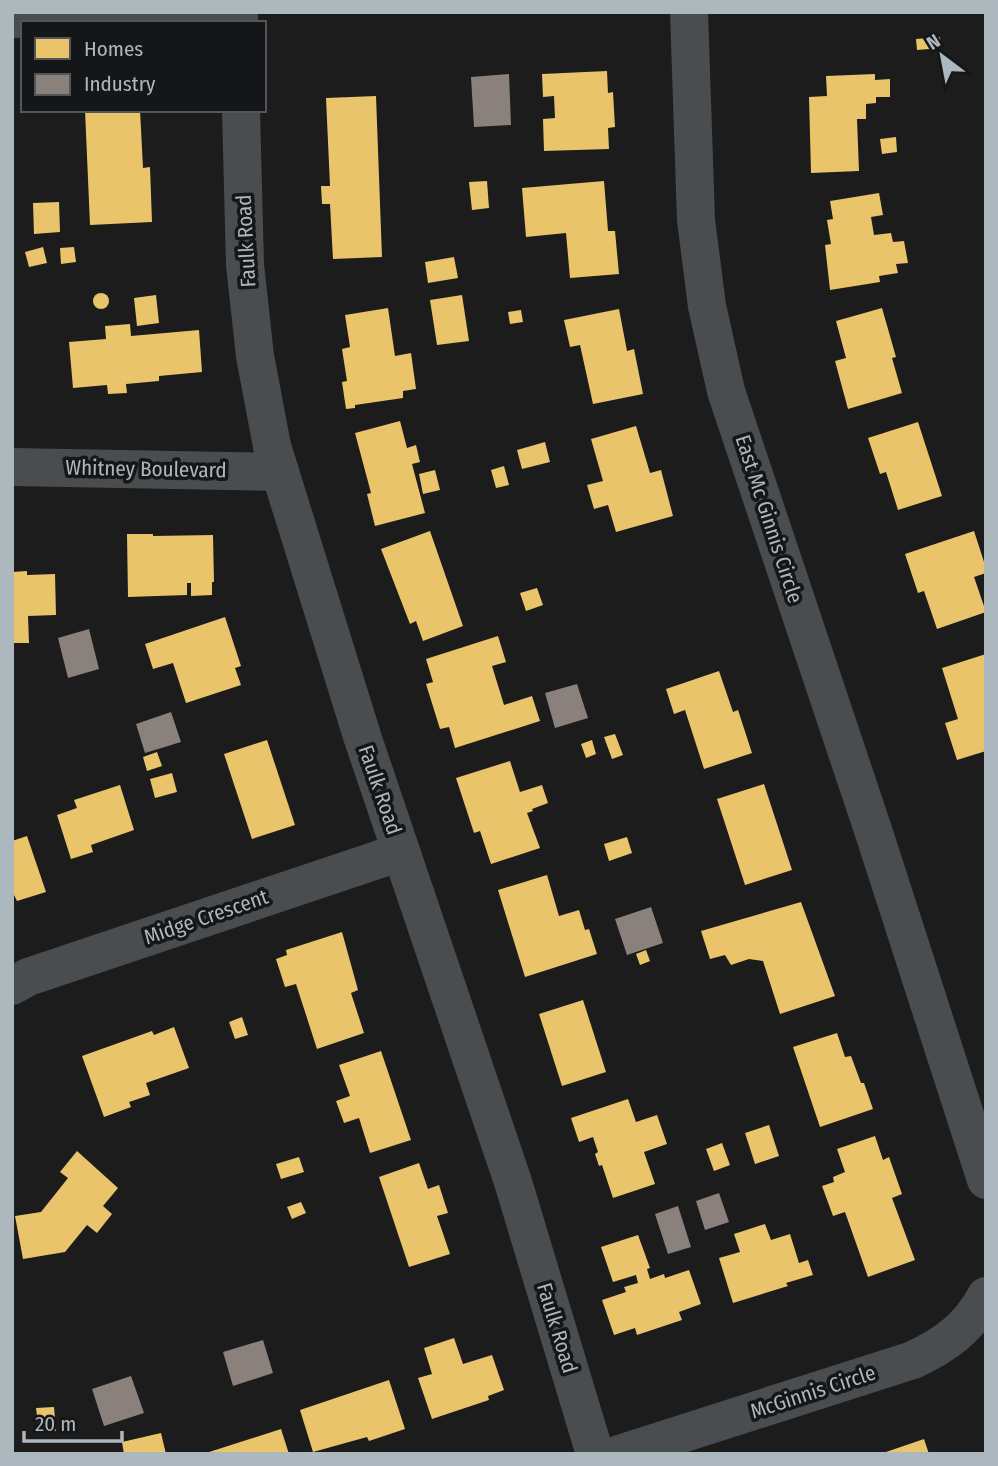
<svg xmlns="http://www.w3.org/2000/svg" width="998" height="1466" viewBox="0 0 998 1466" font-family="'Fira Sans Condensed',sans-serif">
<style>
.homes{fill:#e9c46a}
.industry{fill:#8a817c}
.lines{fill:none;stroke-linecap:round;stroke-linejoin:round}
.minor{stroke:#4a4d4f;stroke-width:38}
.labels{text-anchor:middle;stroke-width:7;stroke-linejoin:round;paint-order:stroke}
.street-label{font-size:21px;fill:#acb7be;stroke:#151618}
</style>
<rect width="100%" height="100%" fill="#1c1c1c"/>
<g class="homes">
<path d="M940,37l1,11 -24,2 -1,-11z"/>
<path d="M607,71l1,22 5,-1 2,35 -7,1 1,21 -65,2 -1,-32 12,-1 -1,-22 -11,1 -1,-23z"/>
<path d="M875,74v6l15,-1v18h-14v6l-10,1v15h-9l2,52 -48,2 -2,-76 18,-1 -1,-20z"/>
<path d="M376,96l6,161 -49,2 -3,-55h-8l-1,-18h9l-4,-88z"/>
<path d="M85,110h55l3,58 7,-1 2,55 -62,3z"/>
<path d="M896,137l1,15 -15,2 -2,-15z"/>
<path d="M487,181l2,27 -17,2 -3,-28z"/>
<path d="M604,181l4,50h7l4,43 -49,4 -4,-45 -40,4 -4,-49z"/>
<path d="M879,193l4,22 -12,2 3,18 17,-2 2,9 11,-1 4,22 -12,1 2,9 -19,3 1,6 -50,8 -5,-45 6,-1 -4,-24 6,-1 -3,-18z"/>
<path d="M59,202l1,30 -26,2 -1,-31z"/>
<path d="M43,247l4,16 -18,4 -4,-15z"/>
<path d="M74,247l2,15 -15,2 -1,-16z"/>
<path d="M454,257l4,21 -30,5 -3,-21z"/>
<circle cx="101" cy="301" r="8"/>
<path d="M156,295l3,28 -22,3 -3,-28z"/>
<path d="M462,295l7,46 -32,4 -7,-45z"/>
<path d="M388,308l7,48 16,-3 5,36 -13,2v7l-48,7v3l-9,1 -4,-27 5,-1 -5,-32 8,-2 -5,-32z"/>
<path d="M882,308l14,49 -4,1 10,35 -54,16 -13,-48 11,-3 -10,-37z"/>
<path d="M619,309l8,42 7,-2 9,45 -50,10 -13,-59 -10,2 -6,-27z"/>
<path d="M521,310l2,12 -13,2 -2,-12z"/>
<path d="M130,324l1,12 68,-6 3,42 -43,4v5l-33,3 1,9 -19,1 -1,-9 -34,3 -4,-46 37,-3 -1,-13z"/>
<path d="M400,421l7,27 9,-3 4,17 -8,2 13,49 -50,13 -8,-32 4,-1 -16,-60z"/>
<path d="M918,422l24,74 -44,14 -12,-38 -6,2 -12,-36z"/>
<path d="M636,426l14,47 11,-3 12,46 -57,16 -8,-27 -14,4 -7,-24 16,-4 -12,-42z"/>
<path d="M545,442l5,20 -28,7 -5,-19z"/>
<path d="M504,466l5,19 -13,3 -5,-18z"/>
<path d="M435,470l5,20 -17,4 -4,-20z"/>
<path d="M430,531l33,95 -40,15 -7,-20 -6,3 -29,-75z"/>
<path d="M974,531l12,37v5l-12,4 12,35 -49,17 -13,-38 -6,2 -13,-39z"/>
<path d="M127,534h26v2l60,-1 1,47h-2v13l-21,1v-13h-4v12l-59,2z"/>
<path d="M27,571v4l28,-1 1,41 -28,1 1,27h-17v-71z"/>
<path d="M537,588l6,17 -17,6 -6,-18z"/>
<path d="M225,617l16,49 -6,2 6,17 -55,18 -13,-40 -20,6 -8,-25z"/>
<path d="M498,636l8,26 -14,4 12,39 28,-9 8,25 -85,27 -6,-21 -9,2 -14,-45 7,-2 -7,-23z"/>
<path d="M986,654v97l-29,9 -12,-37 13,-4 -16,-51z"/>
<path d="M719,671l14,41 5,-2 14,43 -48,16 -19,-59 -11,4 -8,-25z"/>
<path d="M615,734l8,21 -11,4 -8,-22z"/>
<path d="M267,740l28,85 -43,14 -28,-85z"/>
<path d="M592,740l4,14 -10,4 -5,-14z"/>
<path d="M157,752l5,14 -15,5 -4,-14z"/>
<path d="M510,761l10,31 22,-7 6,18 -16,6 1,2 -6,2 13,35 -49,16 -11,-33 -6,2 -18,-55z"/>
<path d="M172,773l5,19 -22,6 -5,-19z"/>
<path d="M764,784l28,86 -47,15 -28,-86z"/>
<path d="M120,785l14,45 -43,15 2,7 -22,7 -14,-44 20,-7 -3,-8z"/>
<path d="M27,836l19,56 -29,9 -5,-10v-50z"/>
<path d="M627,837l5,16 -23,8 -5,-17z"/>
<path d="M547,875l12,41 20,-6 6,20 4,-1 8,25 -72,23 -27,-87z"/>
<path d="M801,902l34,94 -55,18 -17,-53 -14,-2 -18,6 -6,-10 -15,4 -9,-28z"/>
<path d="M342,932l16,58 -7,3 13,40 -47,16 -21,-65 -11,3 -9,-28 11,-4 -1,-5z"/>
<path d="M646,950l4,11 -10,4 -4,-11z"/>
<path d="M583,1000l23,72 -44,14 -23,-72z"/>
<path d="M242,1017l6,18 -13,4 -6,-17z"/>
<path d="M174,1027l15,41 -43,15 4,12 -21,7 2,5 -27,10 -22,-61 70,-25 2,4z"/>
<path d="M837,1033l8,24 6,-1 10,27h3l9,26 -53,18 -27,-80z"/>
<path d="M381,1051l30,89 -41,13 -11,-35 -15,5 -8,-22 14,-5 -11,-31z"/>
<path d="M628,1099l8,23 21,-7 10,29 -23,8 11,32 -42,14 -11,-33 -3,1 -4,-12 3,-2 -5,-15 -14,5 -8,-24z"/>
<path d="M769,1125l10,31 -24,8 -10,-31z"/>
<path d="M875,1136l8,24 6,-3 13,37 -10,4 23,62 -47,17 -23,-65 -12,4 -11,-30 12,-4 -1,-5 12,-5 -8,-23z"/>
<path d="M722,1143l8,22 -16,6 -8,-22z"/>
<path d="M77,1151l41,37 -15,18 9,8 -15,19 -10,-8 -22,27 -42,7 -8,-43 26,-4 27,-34 -8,-6z"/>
<path d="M299,1157l5,15 -23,7 -5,-15z"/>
<path d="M419,1163l9,26 11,-4 9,28 -11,3 13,38 -41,13 -30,-90z"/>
<path d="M301,1202l5,11 -14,6 -5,-12z"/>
<path d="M765,1224l6,16 19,-6 9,29 9,-3 5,15 -27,8 2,3 -55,17 -14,-45 21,-6 -6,-18z"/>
<path d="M638,1235l12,33 -3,1 3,10 14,-5 1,4 24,-8 12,34 -22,8 3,8 -45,15 -2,-7 -21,7 -12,-35 24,-8 -2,-5 14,-4 -2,-8 -23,7 -12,-35z"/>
<path d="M454,1338l9,26 29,-9 12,35 -16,6 1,4 -57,19 -14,-41 14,-4 -8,-26z"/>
<path d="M389,1380l16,49 -36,12 -2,-4 -54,15 -13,-42z"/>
<path d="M54,1407l2,24 -17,1 -3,-24z"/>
<path d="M281,1429l8,25h-83v-1z"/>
<path d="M161,1433l5,21h-42l-2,-12z"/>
<path d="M924,1439l5,15h-46v-1z"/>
</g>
<g class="industry">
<path d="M509,74l2,51 -37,2 -3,-50z"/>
<path d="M89,629l10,40 -31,9 -10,-40z"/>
<path d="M577,684l11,34 -33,10 -10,-35z"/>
<path d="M171,712l10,30 -36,11 -9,-29z"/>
<path d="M651,907l12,36 -36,12 -12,-36z"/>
<path d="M719,1193l10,29 -24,8 -9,-29z"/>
<path d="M678,1206l13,41 -23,7 -13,-40z"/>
<path d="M263,1340l10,33 -40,13 -10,-34z"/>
<path d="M131,1376l13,37 -40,13 -12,-37z"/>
</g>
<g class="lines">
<g class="minor">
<path d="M239,12v11"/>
<path d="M689,12l7,208 11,86 19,85 148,442 112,347"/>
<path d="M12,19l200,-7"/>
<path d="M241,110l4,155 10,91 17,90 91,293 150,443 82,272"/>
<path d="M12,467l268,5"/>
<path d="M12,986l16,-9 373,-125"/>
<path d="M619,1454l294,-94c32,-15 56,-32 73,-64"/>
</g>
</g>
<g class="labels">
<g class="street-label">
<text transform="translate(246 241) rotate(-93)" y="7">Faulk Road</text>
<text transform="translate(146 469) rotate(1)" y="7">Whitney Boulevard</text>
<text transform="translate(769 519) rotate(72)" y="7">East Mc Ginnis Circle</text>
<text transform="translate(380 790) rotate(71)" y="7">Faulk Road</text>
<text transform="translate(206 917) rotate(-19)" y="7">Midge Crescent</text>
<text transform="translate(557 1328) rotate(73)" y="7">Faulk Road</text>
<text transform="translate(813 1392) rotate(-18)" y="7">McGinnis Circle</text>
</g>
</g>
<rect width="998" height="1466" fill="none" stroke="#acb7be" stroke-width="28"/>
<rect x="21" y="21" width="245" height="91" fill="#151618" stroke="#51565a" stroke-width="2"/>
<rect x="35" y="38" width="35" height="21" fill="#e9c46a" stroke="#51565a" stroke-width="2"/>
<text x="84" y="56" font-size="21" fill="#acb7be">Homes</text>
<rect x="35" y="74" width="35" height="21" fill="#8a817c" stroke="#51565a" stroke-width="2"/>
<text x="84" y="91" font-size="21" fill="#acb7be">Industry</text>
<g transform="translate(942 56) rotate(328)" stroke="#151618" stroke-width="5" paint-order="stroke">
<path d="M0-5L12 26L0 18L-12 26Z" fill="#acb7be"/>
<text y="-10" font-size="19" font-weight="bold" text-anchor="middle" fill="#acb7be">N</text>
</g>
<path d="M24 1431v10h98v-10" fill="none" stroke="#acb7be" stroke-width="3.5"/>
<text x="35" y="1431" font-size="21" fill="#acb7be" stroke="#151618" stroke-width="5" paint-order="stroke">20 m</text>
</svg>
